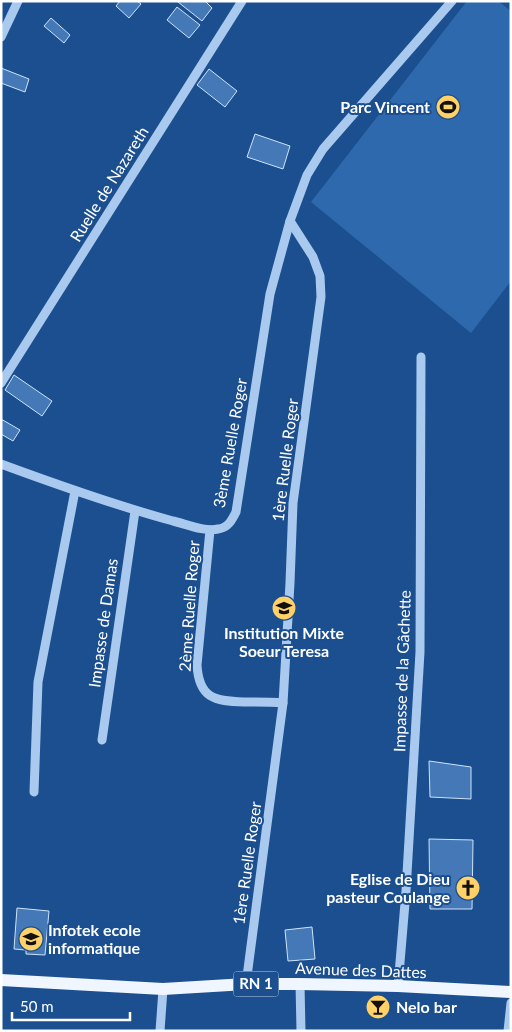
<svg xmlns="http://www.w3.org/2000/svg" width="512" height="1032" viewBox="0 0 512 1032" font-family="Lato,sans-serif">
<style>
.green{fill:#2e69ad}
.building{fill:#4478b7;stroke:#cfe3fa}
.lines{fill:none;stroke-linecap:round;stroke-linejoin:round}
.minor{stroke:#a9c9ee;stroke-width:9}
.major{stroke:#f0f6ff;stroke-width:12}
.labels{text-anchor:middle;stroke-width:4;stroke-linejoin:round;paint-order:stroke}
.shield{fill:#1b4f8f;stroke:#bbcadd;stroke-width:1}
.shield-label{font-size:15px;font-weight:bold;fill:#fff}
.poi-label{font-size:16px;font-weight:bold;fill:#fff;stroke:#1b4f8f;text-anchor:end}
.street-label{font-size:16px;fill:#fff;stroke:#1b4f8f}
</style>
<rect width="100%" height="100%" fill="#1b4f8f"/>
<path class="green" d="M467,1h31l13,10v270l-40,52 -160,-131z"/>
<g class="building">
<path d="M120,1h17l4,3 -12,14 -13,-12z"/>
<path d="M179,1h26l7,7 -10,13 -24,-19z"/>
<path d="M177,7l23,18 -11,13 -22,-18z"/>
<path d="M51,18l19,17 -6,8 -20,-17z"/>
<path d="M1,68l28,11 -4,13 -24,-9z"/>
<path d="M209,69l28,22 -12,16 -28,-22z"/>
<path d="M255,134l35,12 -7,23 -36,-12z"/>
<path d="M14,375l38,26 -10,15 -37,-26z"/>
<path d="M1,419l19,11 -7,11 -12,-7z"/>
<path d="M429,761l42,6v32l-41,-2z"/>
<path d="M429,839l44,1 -1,69h-42z"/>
<path d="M17,908l32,3 -4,44 -19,-1v-4l-12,-1z"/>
<path d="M312,927l3,32 -27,2 -3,-31z"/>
</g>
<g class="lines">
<g class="minor">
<path d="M1,37l17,-36"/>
<path d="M1,383l241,-382"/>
<path d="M1,464c57,21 113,41 172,57 13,3 31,11 45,8 10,-1 14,-9 18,-17l34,-218 20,-73"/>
<path d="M210,530l-13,135c2,33 17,36 47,37 13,0 26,0 39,1"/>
<path d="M102,740l33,-229"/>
<path d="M34,792l4,-110 37,-191"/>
<path d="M246,984l37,-281 7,-120 3,-80 28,-206 -1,-21 -7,-19 -23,-36 17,-46 16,-26 129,-148"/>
<path d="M300,984l1,47"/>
<path d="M398,986l8,-95 14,-239 1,-295"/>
<path d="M160,1031l3,-42"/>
<path d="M508,1031l3,-28"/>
</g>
<path class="major" d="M1,980l162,9 83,-5h54l98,2 113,6"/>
</g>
<defs>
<symbol id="stadium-disc" viewBox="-11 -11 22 22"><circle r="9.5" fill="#ffd166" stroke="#1b4f8f"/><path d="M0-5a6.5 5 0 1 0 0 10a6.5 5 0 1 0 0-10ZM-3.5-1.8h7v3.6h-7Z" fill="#111"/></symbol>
<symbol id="school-disc" viewBox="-11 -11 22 22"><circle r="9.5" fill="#ffd166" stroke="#1b4f8f"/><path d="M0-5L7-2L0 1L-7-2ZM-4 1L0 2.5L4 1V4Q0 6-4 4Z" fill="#111"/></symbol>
<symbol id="church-disc" viewBox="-11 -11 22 22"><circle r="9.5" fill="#ffd166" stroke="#1b4f8f"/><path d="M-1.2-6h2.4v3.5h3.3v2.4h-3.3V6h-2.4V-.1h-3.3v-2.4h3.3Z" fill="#111"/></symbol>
<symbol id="university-disc" viewBox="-11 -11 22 22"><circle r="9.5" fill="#ffd166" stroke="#1b4f8f"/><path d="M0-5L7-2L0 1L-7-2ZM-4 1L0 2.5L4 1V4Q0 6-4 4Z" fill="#111"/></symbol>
<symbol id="bar-disc" viewBox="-11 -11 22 22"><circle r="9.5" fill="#ffd166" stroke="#1b4f8f"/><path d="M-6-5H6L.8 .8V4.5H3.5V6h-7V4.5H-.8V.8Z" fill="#111"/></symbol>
</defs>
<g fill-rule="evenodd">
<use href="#stadium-disc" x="434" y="93" width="28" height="28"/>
<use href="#school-disc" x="270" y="594" width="28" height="28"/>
<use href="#church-disc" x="454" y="874" width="28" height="28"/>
<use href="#university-disc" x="17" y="925" width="28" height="28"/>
<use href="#bar-disc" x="364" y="993" width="28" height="28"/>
</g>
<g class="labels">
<rect class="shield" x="233.5" y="971.5" width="45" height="25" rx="4"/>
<g class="shield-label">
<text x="256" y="989">RN 1</text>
</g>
<g class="poi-label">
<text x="430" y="113">Parc Vincent</text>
<text x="284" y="639" text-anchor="middle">Institution Mixte<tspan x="284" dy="18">Soeur Teresa</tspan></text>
<text x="450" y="885">Eglise de Dieu<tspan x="450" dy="18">pasteur Coulange</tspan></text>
<text x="48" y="936" text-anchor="start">Infotek ecole<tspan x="48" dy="18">informatique</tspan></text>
<text x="396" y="1013" text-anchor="start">Nelo bar</text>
</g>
<g class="street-label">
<text transform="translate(109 184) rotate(-58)" y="6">Ruelle de Nazareth</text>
<text transform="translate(230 443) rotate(-80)" y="6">3ème Ruelle Roger</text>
<text transform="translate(285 460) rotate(-83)" y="6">1ère Ruelle Roger</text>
<text transform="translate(189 606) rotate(-86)" y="6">2ème Ruelle Roger</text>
<text transform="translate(103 623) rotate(-82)" y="6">Impasse de Damas</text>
<text transform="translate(402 671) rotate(-88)" y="6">Impasse de la Gâchette</text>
<text transform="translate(247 863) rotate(-82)" y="6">1ère Ruelle Roger</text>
<text transform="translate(361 970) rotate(2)" y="6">Avenue des Dattes</text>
</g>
</g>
<rect width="512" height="1032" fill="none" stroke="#ffffff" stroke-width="5"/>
<path d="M12 1012v8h118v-8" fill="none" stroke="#ffffff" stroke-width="2.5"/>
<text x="20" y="1012" font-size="15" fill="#ffffff" stroke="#1b4f8f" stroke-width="4" paint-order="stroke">50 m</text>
</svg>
